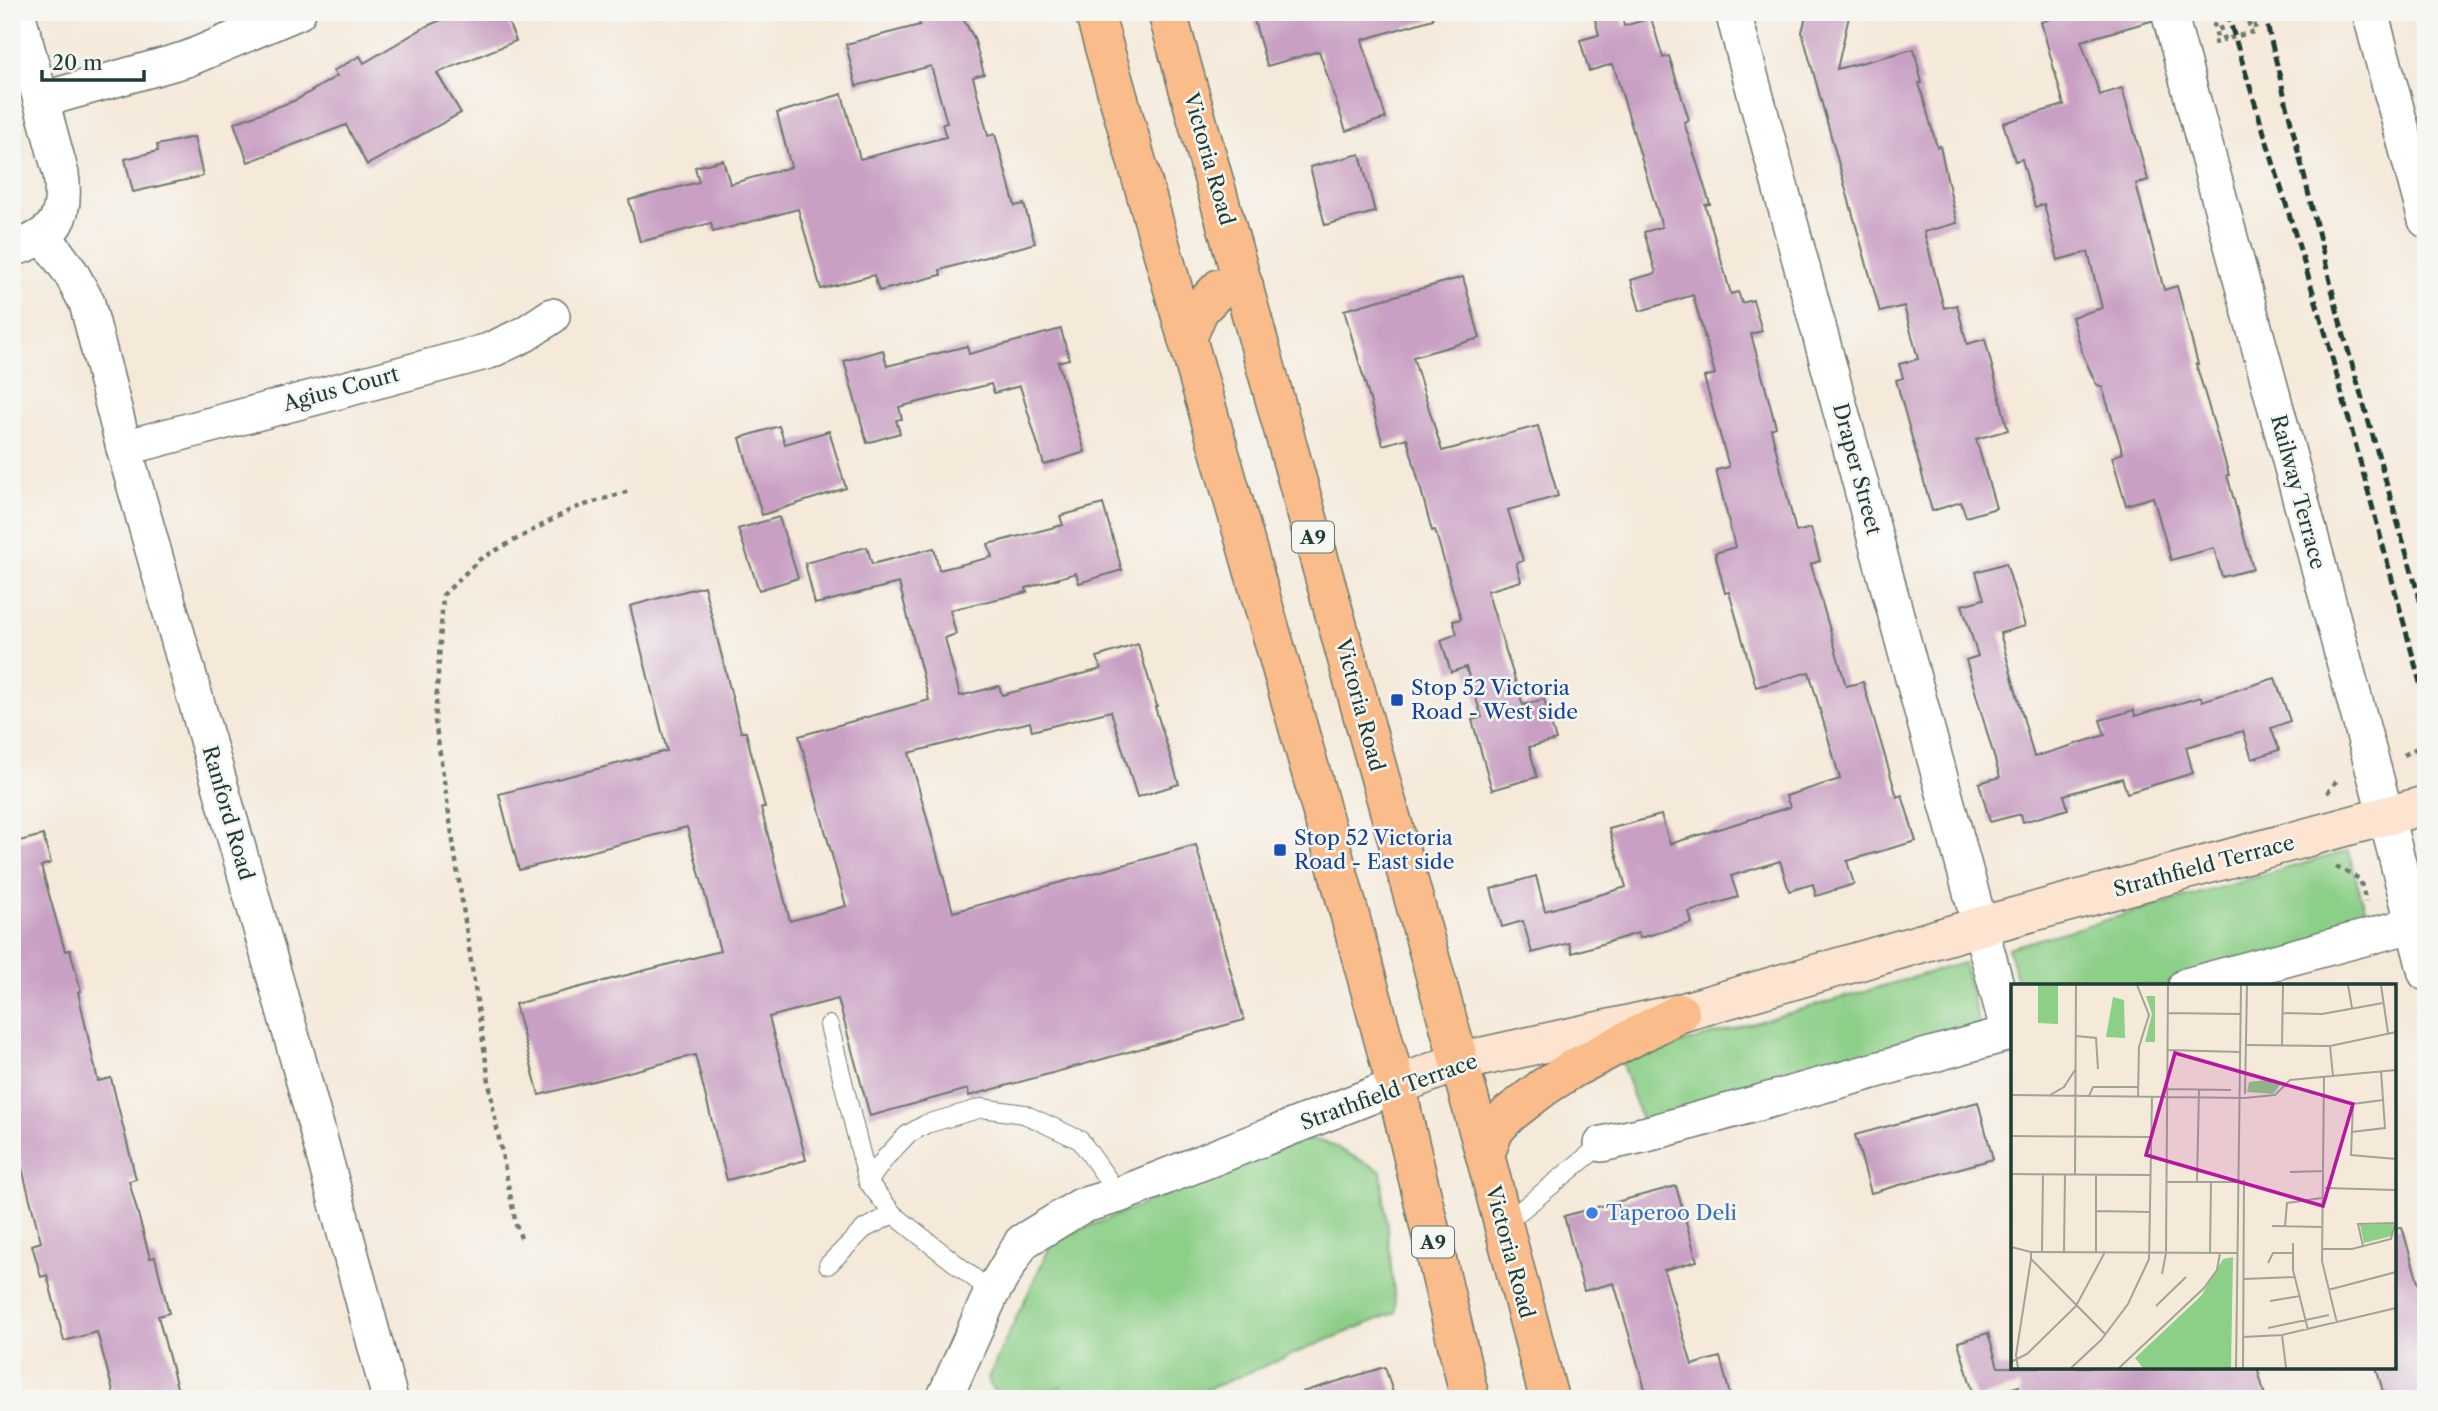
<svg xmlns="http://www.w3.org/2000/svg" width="2438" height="1411" viewBox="0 0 2438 1411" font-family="'Libre Caslon Text',serif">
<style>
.green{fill:#8ccf87;stroke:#56865e;stroke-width:2}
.building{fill:#c9a0c3}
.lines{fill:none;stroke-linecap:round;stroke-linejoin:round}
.service-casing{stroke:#6a796e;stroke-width:20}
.minor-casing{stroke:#6a796e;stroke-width:38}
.secondary-casing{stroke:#6a796e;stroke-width:41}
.trunk-casing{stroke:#6a796e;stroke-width:41}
.path{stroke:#6a796e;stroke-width:4.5;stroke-dasharray:5 5;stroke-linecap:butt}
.service{stroke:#fff;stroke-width:18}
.minor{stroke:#fff;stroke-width:35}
.secondary{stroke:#fde4d0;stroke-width:38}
.trunk{stroke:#f9bc8a;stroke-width:38}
.rail{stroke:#1f3d34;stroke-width:5;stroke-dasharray:10 5;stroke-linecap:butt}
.transit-dot{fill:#1a4fb4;stroke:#f6f6f2;stroke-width:2.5}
.shop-dot{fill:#3f7fe0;stroke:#f6f6f2;stroke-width:2.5}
.labels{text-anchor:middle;stroke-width:5;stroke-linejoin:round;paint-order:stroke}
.shield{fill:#f6f6f2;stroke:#60746d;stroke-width:2}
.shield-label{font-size:19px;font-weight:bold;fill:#1f3d34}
.street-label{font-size:21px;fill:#1f3d34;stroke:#f6f6f2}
.transit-label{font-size:21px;fill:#164399;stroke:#f6f6f2;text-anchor:start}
.shop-label{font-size:21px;fill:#366cbe;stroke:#f6f6f2;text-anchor:start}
.inset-road{fill:none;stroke:#9fa497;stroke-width:2}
.view{fill:#b5179e;fill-opacity:0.15;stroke:#b5179e;stroke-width:3.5}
.inset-edge{fill:none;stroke:#1f3d34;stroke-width:3.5}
</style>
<rect width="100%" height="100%" fill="#f6f6f2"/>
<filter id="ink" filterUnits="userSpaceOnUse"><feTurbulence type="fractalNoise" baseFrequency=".0143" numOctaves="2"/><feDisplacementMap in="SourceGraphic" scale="14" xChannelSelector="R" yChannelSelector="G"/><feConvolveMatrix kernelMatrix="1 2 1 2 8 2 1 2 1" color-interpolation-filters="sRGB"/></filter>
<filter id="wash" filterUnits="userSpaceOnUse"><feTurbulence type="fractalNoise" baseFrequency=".00686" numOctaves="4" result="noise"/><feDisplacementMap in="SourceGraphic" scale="28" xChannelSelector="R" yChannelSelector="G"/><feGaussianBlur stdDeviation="1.57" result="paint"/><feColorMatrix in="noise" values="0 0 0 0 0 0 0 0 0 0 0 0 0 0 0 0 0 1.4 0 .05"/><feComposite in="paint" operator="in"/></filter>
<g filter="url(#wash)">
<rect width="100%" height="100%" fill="#f5e9d9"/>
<g class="green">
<path d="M2348,851l24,81 -197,54h-156l-11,-38z"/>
<path d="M1963,963l19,71 -339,91 -22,-64z"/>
<path d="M1297,1140l27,1 57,30 15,141 -212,87h-119l-5,-13 -30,13 -32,-1 -11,-18 65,-138z"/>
</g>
<g id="blocks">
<g class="building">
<path d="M460,12h44l12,29 -79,32 24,40 -94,52 -21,-40 -98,37 -14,-39 62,-23 41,-24 -4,-5 27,-15 4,7 63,-37z"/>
<path d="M916,12h43l15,26 10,36 -11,3 15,59 7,-2 20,72 9,-2 11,39 -95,27 1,5 -62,16 -5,-16 -53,14 -23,-80 -85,23 -2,-9 -71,19 -11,-42 70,-18 -4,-15 28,-7 7,24 61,-17 -14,-54 65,-19 18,65 86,-22 -4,-13 5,-1 -16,-57 -75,20 -10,-42 74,-19z"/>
<path d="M1269,12h163l1,7 -71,21 24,78 -40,13 -27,-80 -52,15 -14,-49z"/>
<path d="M1593,12h28l3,14 27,-8 12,40 6,-2 20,64 -5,2 26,82 -5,1 26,89 7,-2 4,11 11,-3 9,31 -11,3 25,93 -5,2 25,103 15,-4 9,33 -9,3 35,122 17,-4 34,115 5,-2 14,46 -69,20 7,23 -38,12 -3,-12 -24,7 -9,-30 -49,15 7,21 -49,15 3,11 -52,15 -2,-5 -66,20 -3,-10 -37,10 -9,-32 -21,6 -11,-38 45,-13 9,35 81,-24 -17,-58 52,-14 9,29 120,-37 -4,-11 54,-17 -31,-107 -53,15 -27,-95 -4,1 -10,-40 20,-6 -19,-77 13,-3 -25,-90 11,-3 -22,-79 -53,16 -9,-31 25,-7 -12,-41 18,-5 -49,-163 -24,7 -9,-31 19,-5z"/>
<path d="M1807,12h43l-13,57 77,-20 8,34h-3l18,64 3,-1 17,77 -33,9 20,76 13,-3 10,39 18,-5 23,91 -32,9 20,69 -30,9 -5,-15 -29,9 -36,-131 7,-2 -4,-14 19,-5 -14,-53 -24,6 -78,-280z"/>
<path d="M2071,12h78l2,9 -70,20 19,54 22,-7 26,92 -12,4 28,106 13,-4 21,78h-2l33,111h-2l26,94 -31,8 -8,-29 -43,12 -18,-63 -27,8 -14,-48 11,-4 -21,-66 -6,-3 -13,-29 -11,-38 30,-9 -14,-56 -30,8 -14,-56 -9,3 -13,-48 -7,2 -12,-38 61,-18 -23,-83z"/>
<path d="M194,137l9,39 -70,16 -8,-33 33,-8 -1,-6z"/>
<path d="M1360,154l15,58 -50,13 -15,-58z"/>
<path d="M1463,277l17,61 -67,19 29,94 96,-25 20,70 -50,14 15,51 -7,2 5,18 -34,10 36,114 21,-6 12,41 -27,7 8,30 -45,13 -20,-70 10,-3 -16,-50 -15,5 -10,-32 16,-6 -4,-13 8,-2 -26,-89 -3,1 -25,-93 -24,7 -39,-135z"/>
<path d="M1061,329l8,30 -11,3 27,90 -41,13 -24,-79 -26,7 -3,-9 -92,23 3,12 -6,1 4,13 -33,10 -23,-82 39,-11 4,16 80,-20 2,8z"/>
<path d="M779,426l6,18 44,-13 17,57 -84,27 -22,-77z"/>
<path d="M1103,504l19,66 -43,13 -3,-10 -50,15 1,4 -77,18 6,24 -11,4 15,58 39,-10 3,9 99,-26 -4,-12 41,-13 19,62 -2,1 24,77 -42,13 -26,-86 -79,20 -2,-9 -121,31 44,159 243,-67 48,175 -275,76 -1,-7 -98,27 -32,-117 -69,18 37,143 -79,20 -32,-125 -156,40 -24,-91 205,-53 -33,-124 -168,43 -20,-76 168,-43 -37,-145 74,-20 37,146h5l19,76h-4l29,113 56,-15 -47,-170 130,-36 -30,-117 -84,21 -10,-41 62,-16 5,17 62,-16 5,22 53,-13 -4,-13 75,-19 -3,-9z"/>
<path d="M779,517l19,61 -39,12 -21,-61z"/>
<path d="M2006,563l19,63 -25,7 34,124 71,-22 -5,-15 34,-10 1,6 66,-19 1,4 73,-23 15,43 -19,7 8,22 -27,9 -9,-28 -57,16 7,26 -66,20 -5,-15 -58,17 4,14 -45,13 -2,-8 -31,8 -11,-39 21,-6 -34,-117 12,-4 -16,-51 22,-6 -8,-27z"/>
<path d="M43,835l8,28 -10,3 24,85 5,-1 11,41 -3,1 20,89 13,-3 25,101 -7,2 21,77 5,-1 14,56 -11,3 22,83h-65l-18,-67 -33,9 -17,-66 -6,2 -9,-32 9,-3 -22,-85 -7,2v-316z"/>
<path d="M1978,1102l15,57 -122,34 -16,-58z"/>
<path d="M1676,1186l21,75 -33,9 28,95 28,-8 11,42h-83l-34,-116 -30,8 -20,-75z"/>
<path d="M2402,1227l24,83v84l-19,5h-22l-9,-32h18v-139z"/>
<path d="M1988,1333l10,34h259l9,32h-245l-2,-13 -44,13 -17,-57z"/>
<path d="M1385,1367l10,32h-92l-1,-7z"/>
</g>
</g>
</g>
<g filter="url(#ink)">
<use href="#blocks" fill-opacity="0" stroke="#6a796e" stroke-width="2"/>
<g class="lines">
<defs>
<g id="service">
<path d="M829,1025l39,157 25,32"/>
<path d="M868,1182l18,-25 21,-22 19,-11 56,-16 42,6 56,26 39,55"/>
<path d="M1503,1225l99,-81"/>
<path d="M828,1265l36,-36 29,-15 100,79"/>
</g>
<g id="minor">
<path d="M1733,12l276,1021"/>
<path d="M2169,12l217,804 40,157"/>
<path d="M2370,12l56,208"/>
<path d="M41,100l146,-41 111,-47"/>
<path d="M44,236l27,37 16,30 37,145 172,604 94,347"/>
<path d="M12,249c44,-13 55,-31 49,-75l-44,-162"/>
<path d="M124,448l365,-97 36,-17 27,-18"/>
<path d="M2186,986l226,-61"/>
<path d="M1602,1144l45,-10 366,-102"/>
<path d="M944,1399l47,-105 31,-52 59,-36 38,-11 277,-109"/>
</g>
<path id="secondary" d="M1396,1086l62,-24 222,-49 301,-87 445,-121"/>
<g id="trunk">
<path d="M1094,12l220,771 82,303 74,313"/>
<path d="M1167,12l318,1143 64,244"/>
<path d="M1187,339l12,-29 21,-22 24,-2"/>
<path d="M1485,1155l10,-26 14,-15 35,-27 30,-19 106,-55"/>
</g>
</defs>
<use href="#service" class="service-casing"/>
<use href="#minor" class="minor-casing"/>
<use href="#secondary" class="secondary-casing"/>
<use href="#trunk" class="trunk-casing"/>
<g class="path">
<path d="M2246,12l5,20"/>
<path d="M2213,43l5,-1 -4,-17 5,-1 5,16 32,-9 -4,-19"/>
<path d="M2404,755l15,-8"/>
<path d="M2327,793l12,-15"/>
<path d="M2336,867l24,12 6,23"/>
<path d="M521,1238l-5,-13 -23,-117 -58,-387 8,-126 37,-36 92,-50 60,-19"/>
</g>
<use href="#service" class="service"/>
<use href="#minor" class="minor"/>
<use href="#secondary" class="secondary"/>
<use href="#trunk" class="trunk"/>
<g class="rail">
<path d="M2227,12l97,316 102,377"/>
<path d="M2264,12l76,310 86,299"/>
</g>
</g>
</g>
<g class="transit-dot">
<rect x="1390" y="693" width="14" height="14" rx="3.5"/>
<rect x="1273" y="843" width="14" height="14" rx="3.5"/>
</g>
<circle class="shop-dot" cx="1592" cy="1213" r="7"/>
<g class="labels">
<g class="shield">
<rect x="1292" y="521.5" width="42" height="31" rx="5"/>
<rect x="1412" y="1226.5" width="42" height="31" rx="5"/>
</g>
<g class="shield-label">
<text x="1313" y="544">A9</text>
<text x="1433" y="1249">A9</text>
</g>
<g class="street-label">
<text transform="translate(1209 159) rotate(74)" y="7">Victoria Road</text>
<text transform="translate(341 389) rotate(-15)" y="7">Agius Court</text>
<text transform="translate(1857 469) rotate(75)" y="7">Draper Street</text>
<text transform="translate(2298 492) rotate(75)" y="7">Railway Terrace</text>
<text transform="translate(1360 705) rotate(75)" y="7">Victoria Road</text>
<text transform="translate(228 813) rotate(74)" y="7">Ranford Road</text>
<text transform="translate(2204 866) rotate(-15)" y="7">Strathfield Terrace</text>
<text transform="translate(1389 1092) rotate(-20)" y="7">Strathfield Terrace</text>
<text transform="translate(1510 1252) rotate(75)" y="7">Victoria Road</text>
</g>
<g class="transit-label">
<text x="1411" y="695">Stop 52 Victoria<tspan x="1411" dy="24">Road - West side</tspan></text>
<text x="1294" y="845">Stop 52 Victoria<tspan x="1294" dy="24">Road - East side</tspan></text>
</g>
<g class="shop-label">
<text x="1606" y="1220">Taperoo Deli</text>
</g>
</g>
<g transform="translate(2011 984)">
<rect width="385" height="385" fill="#f5e9d9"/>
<path d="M27,1h20v39l-20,-1zM135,12h9v46h-10l7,-28zM102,13l11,3 1,38 -19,-1zM264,95l5,6 -7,9 -26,-2 2,-10zM382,240l-1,12 -28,7 -4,-18zM222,273l-2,111h-88l-8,-10 66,-62 22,-37z" fill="#8ccf87"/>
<path class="inset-road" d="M126,1l12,30 -10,32 -1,50M337,1l4,23M370,1l7,48M157,29l72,1M271,29l40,1 61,-11M65,52l20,2 2,31M236,61l83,1 66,-14M271,61l1,-60M319,62l3,30M156,66l73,2M313,93l-2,184 15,62M156,105l64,1M234,110l2,-109M0,111l233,3M39,111l14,-8 11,-17M78,112l4,-9h45M233,114l31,-3 15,-15 106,-10M372,116l-30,4 -2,51 45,4M340,148l34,-4 -4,-57M0,152l140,1M279,188l34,-1M0,190l140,1M64,191l1,-190M155,198h73M186,198l2,-93M314,204l71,2M85,227l54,1M261,242l50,1M274,243l2,-24 35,-5M282,259v27l15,60M352,262l-5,-22 38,-1M0,263l20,5 206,1M311,265h30l39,-10 4,-16M31,267l1,-77M20,268v7l74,75M53,268l1,-77M85,268v-77M199,269l1,-71M257,279l5,-10h20M151,290l4,-21 2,-268M233,295l51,-2M317,306l68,-18M259,317l30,-5M145,322l30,-29M257,344l61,-13M271,351l4,33M232,353l39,-2 114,-27M0,378l16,-8 49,-48 29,-54M7,384l-2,-13 15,-96M60,384l30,-28 27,-36 21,-45 3,-162M108,384l85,-80 13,-18 3,-17M225,384l5,-383M232,384l1,-188"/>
<path class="view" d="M164,69l178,51 -30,102 -177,-51z"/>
<rect width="385" height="385" class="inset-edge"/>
</g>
<rect width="2438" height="1411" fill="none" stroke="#f6f6f2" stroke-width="42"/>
<path d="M42 70v10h102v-10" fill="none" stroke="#1f3d34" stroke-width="3.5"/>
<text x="52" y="70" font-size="21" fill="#1f3d34" stroke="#f6f6f2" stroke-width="5" paint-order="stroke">20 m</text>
</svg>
